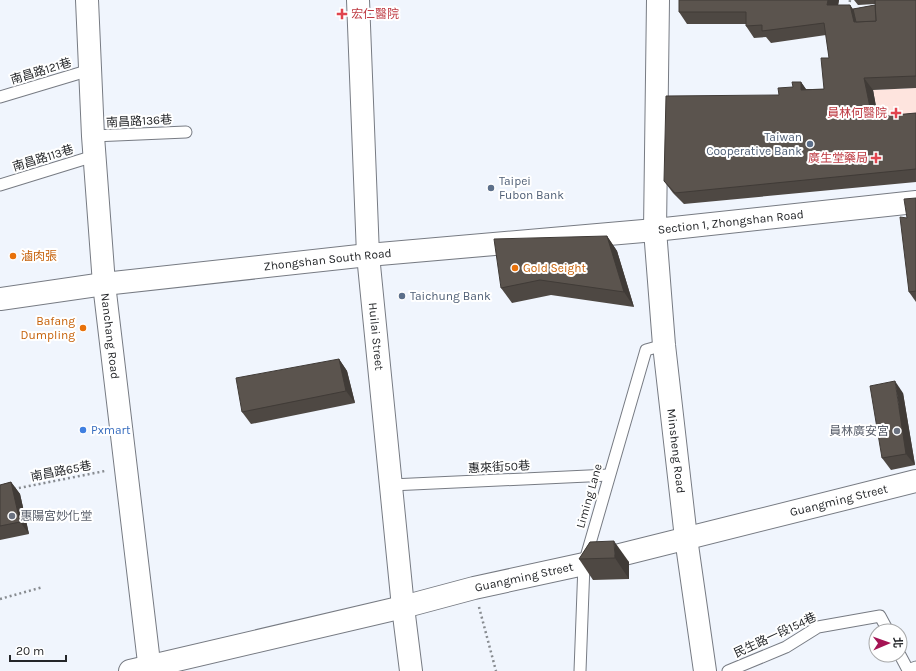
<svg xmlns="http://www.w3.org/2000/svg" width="916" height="671" viewBox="0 0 916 671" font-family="Karla,'Noto Sans TC',sans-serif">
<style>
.medical{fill:#fee4de}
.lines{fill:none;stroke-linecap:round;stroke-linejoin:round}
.service-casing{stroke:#777b83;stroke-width:13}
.minor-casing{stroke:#777b83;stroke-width:24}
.tertiary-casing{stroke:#777b83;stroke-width:24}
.path{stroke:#878b90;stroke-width:2.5;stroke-dasharray:2 3;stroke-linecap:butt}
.service{stroke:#fff;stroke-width:11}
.minor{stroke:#fff;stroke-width:22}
.tertiary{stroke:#fff;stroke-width:22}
.wall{fill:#4e4843}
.shaded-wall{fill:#403b37}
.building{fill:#5b544e;stroke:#403b37}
.health-dot{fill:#e0444e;stroke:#fff;stroke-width:1.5}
.service-dot{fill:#5c6f8a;stroke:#fff;stroke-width:1.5}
.food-dot{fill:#e8710a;stroke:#fff;stroke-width:1.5}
.shop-dot{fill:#3f7fe0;stroke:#fff;stroke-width:1.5}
.worship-dot{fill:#6b7280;stroke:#fff;stroke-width:1.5}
.labels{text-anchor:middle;stroke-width:4;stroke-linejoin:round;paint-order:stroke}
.health-label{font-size:12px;fill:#be3a42;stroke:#fff;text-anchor:end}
.street-label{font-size:12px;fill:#242629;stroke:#fff}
.service-label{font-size:12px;fill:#4e5e75;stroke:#fff;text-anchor:start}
.food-label{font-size:12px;fill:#c56008;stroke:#fff;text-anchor:start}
.shop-label{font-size:12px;fill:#366cbe;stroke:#fff;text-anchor:start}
.worship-label{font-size:12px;fill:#5b616d;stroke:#fff;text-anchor:end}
</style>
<rect width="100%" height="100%" fill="#f0f5fd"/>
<path class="medical" d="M916,88v38l-36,3 -7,-39z"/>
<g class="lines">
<defs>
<g id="service">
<path d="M0,97l90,-27"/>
<path d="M93,136l93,-4"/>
<path d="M0,185l94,-29"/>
<path d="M391,485l218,-10"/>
<path d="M900,655l8,15 8,-3"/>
<path d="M580,671l4,-107 62,-214 18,-5"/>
<path d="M728,671l58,-24 32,-20 62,-11 8,15"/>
</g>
<g id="minor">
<path id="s1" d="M87,0l6,136 11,148 46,387"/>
<path id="s2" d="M358,0l10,255 35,352 8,64"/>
<path id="s3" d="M0,299l104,-15 264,-29 287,-25 261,-28"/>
<path id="s4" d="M130,671l273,-64 71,-19 110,-24 332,-83"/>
</g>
<g id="tertiary">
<path id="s5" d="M658,0l-3,230 9,115 22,193 19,133"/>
</g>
</defs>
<use href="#service" class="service-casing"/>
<use href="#minor" class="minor-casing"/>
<use href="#tertiary" class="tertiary-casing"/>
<g class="path">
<path d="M849,7l1,-7"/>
<path d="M14,489l91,-18"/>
<path d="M0,599l43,-12"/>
<path d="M479,607l17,64"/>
</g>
<use href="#service" class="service"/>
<use href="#minor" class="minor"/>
<use href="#tertiary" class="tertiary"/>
</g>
<g class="wall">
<path d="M679,0h160l-1,5h12l3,4 22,-4v-1l-17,1 -4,-5h62v88l-43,2 5,27 38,-4v69l-232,22 -11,-11 -9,-12 115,-86 22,-13 5,7h18l5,-31 -3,-23 -55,8 -5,-6 -12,1 -8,-12v-2h-59l-8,-12z"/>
<path d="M916,198v104l-7,-10 -2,-74z"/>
<path d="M607,236l10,15 17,56 -83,-12 -39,8 -11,-15z"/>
<path d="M339,359l8,12 8,32 -104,21 -9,-12z"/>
<path d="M903,393l12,72 -24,5 -9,-12z"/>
<path d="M11,482l9,12 9,40 -29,6v-55z"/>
<path d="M590,542l39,20v17l-36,1 -14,-21z"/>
</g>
<g class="shaded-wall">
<path d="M828,0h11l-3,17 -9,-12z"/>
<path d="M850,5l8,12 2,9 -6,-4z"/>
<path d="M864,78l9,12 7,39 -8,-12z"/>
<path d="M801,82l8,12 -8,-4z"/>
<path d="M607,236l10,15 17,56 -10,-15z"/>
<path d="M339,359l8,12 8,32 -9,-12z"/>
<path d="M895,381l8,12 12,72 -9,-11z"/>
<path d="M11,482l9,12 9,40 -9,-12z"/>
<path d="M614,541l15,21v17l-14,-21z"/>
</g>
<g class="building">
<path d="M679,0h149l-1,5h23l4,17 22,-1 -1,-21h41v76l-52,2 8,39 44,-4v56l-241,24 -11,-12 2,-85 113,-1 -1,-7 15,-1 -1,-5h9v8l23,-1 -3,-31h8l-5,-35 -62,8v-6l-16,1v-14h-67z"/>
<path d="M875,5l1,16 -20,1 -3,-13z"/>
<path d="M916,198v93l-7,1 -9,-75 7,1 -3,-19z"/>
<path d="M607,236l17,56 -84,-12 -39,8 -7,-49z"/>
<path d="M339,359l7,32 -104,21 -6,-34z"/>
<path d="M895,381l11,73 -24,4 -12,-72z"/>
<path d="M11,482l9,40 -20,4v-41z"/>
<path d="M614,541l1,17 -36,1 11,-17z"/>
</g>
<g class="health-dot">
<path d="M340 8h4v4h4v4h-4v4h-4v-4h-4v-4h4z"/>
<path d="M894 107h4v4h4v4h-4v4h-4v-4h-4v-4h4z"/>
<path d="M874 152h4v4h4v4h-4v4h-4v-4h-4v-4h4z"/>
</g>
<g class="service-dot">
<circle cx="810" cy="144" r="4"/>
<circle cx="491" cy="188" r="4"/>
<circle cx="402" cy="296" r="4"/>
</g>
<g class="food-dot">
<circle cx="13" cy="256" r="4"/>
<circle cx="515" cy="268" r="4"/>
<circle cx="83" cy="328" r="4"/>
</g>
<circle class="shop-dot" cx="83" cy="430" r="4"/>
<g class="worship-dot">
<circle cx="897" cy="431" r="4"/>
<circle cx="12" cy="516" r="4"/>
</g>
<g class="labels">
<g class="health-label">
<text x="351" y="18" text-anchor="start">宏仁醫院</text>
<text x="887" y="117">員林何醫院</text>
<text x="868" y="162">廣生堂藥局</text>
</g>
<g class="street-label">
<text transform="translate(41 71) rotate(-17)" y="4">南昌路121巷</text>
<text transform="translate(139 121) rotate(-3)" y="4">南昌路136巷</text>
<text transform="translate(43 158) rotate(-17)" y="4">南昌路113巷</text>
<text dy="4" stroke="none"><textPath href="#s3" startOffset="735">Section 1, Zhongshan Road</textPath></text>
<text dy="4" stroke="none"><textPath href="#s3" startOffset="330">Zhongshan South Road</textPath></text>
<text dy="4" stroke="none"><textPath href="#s1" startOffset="337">Nanchang Road</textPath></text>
<text dy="4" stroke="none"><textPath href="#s2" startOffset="337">Huilai Street</textPath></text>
<text dy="4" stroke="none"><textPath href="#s5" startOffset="452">Minsheng Road</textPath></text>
<text transform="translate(499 467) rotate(-3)" y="4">惠來街50巷</text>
<text transform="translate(61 471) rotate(-11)" y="4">南昌路65巷</text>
<text transform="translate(589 496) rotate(-74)" y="4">Liming Lane</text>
<text dy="4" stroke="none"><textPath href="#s4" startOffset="729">Guangming Street</textPath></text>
<text dy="4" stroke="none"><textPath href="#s4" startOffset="405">Guangming Street</textPath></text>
<text transform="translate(775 635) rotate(-25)" y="4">民生路一段154巷</text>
</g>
<g class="service-label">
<text x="802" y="141" text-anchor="end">Taiwan<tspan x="802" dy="14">Cooperative Bank</tspan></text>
<text x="499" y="185">Taipei<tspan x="499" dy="14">Fubon Bank</tspan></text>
<text x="410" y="300">Taichung Bank</text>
</g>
<g class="food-label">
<text x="21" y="260">滷肉張</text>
<text x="523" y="272">Gold Seight</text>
<text x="75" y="325" text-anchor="end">Bafang<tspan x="75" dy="14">Dumpling</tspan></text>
</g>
<g class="shop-label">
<text x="91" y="434">Pxmart</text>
</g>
<g class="worship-label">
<text x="889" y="435">員林廣安宮</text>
<text x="20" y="520" text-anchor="start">惠陽宮妙化堂</text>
</g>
</g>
<g transform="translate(888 643) rotate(88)"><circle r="19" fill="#ffffff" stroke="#a7a8a9"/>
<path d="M0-3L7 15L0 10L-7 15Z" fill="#a51354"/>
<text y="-6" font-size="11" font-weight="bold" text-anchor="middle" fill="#242629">北</text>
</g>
<path d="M10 655v6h56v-6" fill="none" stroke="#242629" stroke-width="2"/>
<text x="16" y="655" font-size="12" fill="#242629" stroke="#ffffff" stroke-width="3" paint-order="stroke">20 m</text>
</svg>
